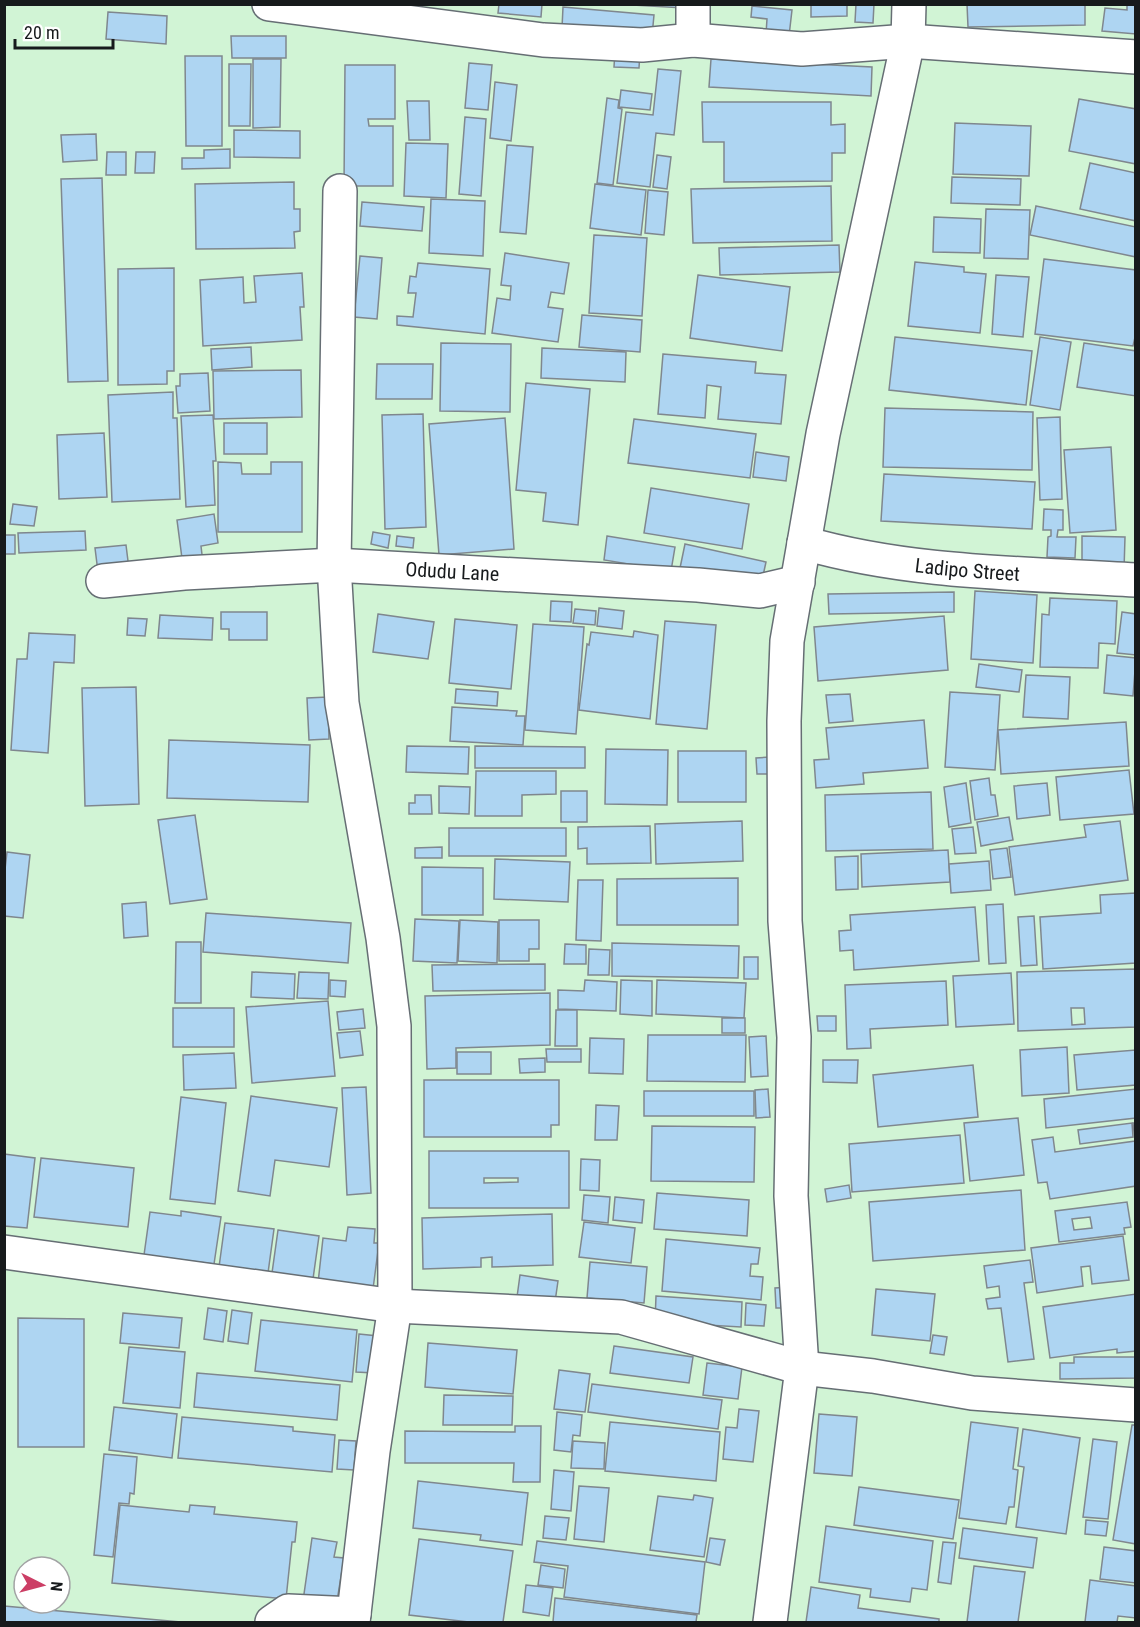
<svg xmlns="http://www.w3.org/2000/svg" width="1140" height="1627" viewBox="0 0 1140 1627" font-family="'Roboto Condensed',sans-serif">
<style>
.green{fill:#d1f4d5;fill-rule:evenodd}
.building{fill:#aed5f2;stroke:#7f878e;stroke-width:1.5;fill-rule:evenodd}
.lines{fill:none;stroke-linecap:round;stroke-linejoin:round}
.minor-casing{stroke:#666e74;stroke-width:36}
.minor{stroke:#fff;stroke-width:33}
.labels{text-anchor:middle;stroke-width:4.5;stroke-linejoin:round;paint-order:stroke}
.street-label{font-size:20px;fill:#171a1c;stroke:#fff}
</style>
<rect width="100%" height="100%" fill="#f2f9fe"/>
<path class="green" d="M5,5h1130v1617h-1130zM24,1567h36v36h-36z"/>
<g class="building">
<path d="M499,4h43l-1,13 -43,-4z"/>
<path d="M615,4h69v4z"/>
<path d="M811,4h36v12l-36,1z"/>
<path d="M856,4h18l-1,19 -18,-1z"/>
<path d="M967,4h118v21l-117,2z"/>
<path d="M1127,4h9v30l-34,-3 3,-23 22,2z"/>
<path d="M752,6l40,4 -3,26 -23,-2 1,-15 -16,-2z"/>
<path d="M563,7l91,8 -2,21 -90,-8z"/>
<path d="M108,12l59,4 -1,28 -60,-5z"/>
<path d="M231,36h55v22h-54z"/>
<path d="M615,51l25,1 -1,16 -25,-1z"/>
<path d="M185,56h37v90h-36z"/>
<path d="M253,59h28l-1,68 -27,1z"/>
<path d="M711,59l161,8 -1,29 -162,-9z"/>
<path d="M469,63l23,2 -4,45 -23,-2z"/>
<path d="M229,64h22l-1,62h-21z"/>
<path d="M345,65h50v54h-27l1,7h24v60h-49z"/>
<path d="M658,69l23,2 -7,64 -18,-2 -6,54 -33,-4 9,-71 27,3z"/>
<path d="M495,82l22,3 -6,56 -21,-3z"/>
<path d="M621,90l31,4 -2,16 -31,-3z"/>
<path d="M607,98l12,2 -1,8 4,1 -9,76 -16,-2z"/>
<path d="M1079,99l57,10v55l-67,-13z"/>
<path d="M407,101h22l1,39h-21z"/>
<path d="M702,102h129v23l14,-1v29h-13v28l-108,1v-40h-21z"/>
<path d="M465,117l21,2 -5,77 -22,-2z"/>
<path d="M955,123l76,3 -2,50 -76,-2z"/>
<path d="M234,130l66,1v27l-66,-1z"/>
<path d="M96,134l1,26 -34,2 -2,-27z"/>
<path d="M406,143l42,1 -2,54 -42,-2z"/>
<path d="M507,145l26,2 -7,87 -26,-2z"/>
<path d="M230,149v19l-48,1v-11h22v-8z"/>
<path d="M107,152h19v23h-20z"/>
<path d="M136,152h19l-1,21h-19z"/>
<path d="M657,155l14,2 -4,32 -14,-2z"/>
<path d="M1090,163l46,10v48l-56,-12z"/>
<path d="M952,177l69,2 -1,26 -69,-2z"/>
<path d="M102,178l6,203 -40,1 -7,-203z"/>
<path d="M294,182v27h6v22l-6,1 1,16 -99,1 -1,-65z"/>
<path d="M595,184l51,6 -5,45 -51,-7z"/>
<path d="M831,186l1,55 -139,2 -2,-54z"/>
<path d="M648,190l20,2 -4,43 -19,-2z"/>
<path d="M431,199l54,2 -2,55 -54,-3z"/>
<path d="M362,202l62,5 -2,24 -62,-5z"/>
<path d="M1036,206l100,21v30l-106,-22z"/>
<path d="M986,209l44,1 -2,49 -44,-1z"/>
<path d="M934,217l47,2 -1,34 -47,-1z"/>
<path d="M594,235l53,3 -5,78 -53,-3z"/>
<path d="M839,245l1,27 -120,3 -1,-27z"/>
<path d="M505,253l64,10 -5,31 -13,-2 -3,15 15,2 -5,33 -66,-9 5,-35 13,2 1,-14 -10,-1z"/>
<path d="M360,256l22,2 -5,61 -23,-2z"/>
<path d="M1044,259l92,11v63l-3,13 -98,-12z"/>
<path d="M915,262l49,5v5l22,2 -6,59 -72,-7z"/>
<path d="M418,263l72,6 -5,65 -88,-9v-9l16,1 3,-24h-8l2,-17 6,1z"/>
<path d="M174,268v103h-7v13l-49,1v-116z"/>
<path d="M302,273l2,34h-4l2,33 -99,6 -3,-66 43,-3 1,26 12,-1 -2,-26z"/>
<path d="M698,275l92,12 -8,64 -92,-13z"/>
<path d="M996,275l33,2 -6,60 -31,-3z"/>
<path d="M582,315l60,5 -2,32 -61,-5z"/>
<path d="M895,337l137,14 -6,54 -137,-15z"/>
<path d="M1040,337l31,5 -11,68 -30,-5z"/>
<path d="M441,343l70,1 -1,68 -70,-1z"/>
<path d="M1084,343l52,8v45l-59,-9z"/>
<path d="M251,347l1,20 -40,3 -1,-21z"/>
<path d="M542,348l84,4 -1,30 -84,-4z"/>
<path d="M663,354l93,8 -1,11 31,2 -5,49 -63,-5 3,-32 -14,-2 -2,33 -47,-4z"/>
<path d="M377,364h56l-1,35h-56z"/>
<path d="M301,370l1,47 -88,2 -1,-48z"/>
<path d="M208,373l2,38 -32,2 -2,-27h4v-12z"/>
<path d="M526,383l64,6 -12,136 -35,-4 3,-28 -30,-3z"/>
<path d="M173,392v26h4l3,81 -68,3 -4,-107z"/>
<path d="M885,408l148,4 -1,58 -149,-3z"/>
<path d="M423,414l3,113 -41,2 -3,-114z"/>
<path d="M213,415l3,46h-3l2,44 -29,2 -5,-91z"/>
<path d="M1060,417l2,82 -22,1 -3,-82z"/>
<path d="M505,418l9,131 -75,6 -10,-131z"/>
<path d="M634,419l122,15 -6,44 -122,-15z"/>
<rect x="224" y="423" width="43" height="31"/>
<path d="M104,433l3,64 -48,2 -2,-64z"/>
<path d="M1111,447l5,83 -46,3 -6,-83z"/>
<path d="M756,452l33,5 -3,24 -33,-4z"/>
<path d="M218,462l23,1 1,11h29v-12h31v70h-84z"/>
<path d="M884,474l151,8 -3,47 -151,-8z"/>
<path d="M651,488l98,16 -7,45 -98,-16z"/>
<path d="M13,504l24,3 -3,19 -24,-2z"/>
<path d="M1044,509l19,1v20h-5l-1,7h19l-1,21 -28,-1 1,-20 3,-1v-6h-8z"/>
<path d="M214,514l4,29 -17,3 2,17 -20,3 -6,-46z"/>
<path d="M85,531l1,19 -67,3 -1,-20z"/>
<path d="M373,532l17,3 -2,13 -17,-4z"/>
<rect x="4" y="535" width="11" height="19"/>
<path d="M397,536l17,2 -1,10 -17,-2z"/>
<path d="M607,536l68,11 -4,24 -67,-11z"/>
<path d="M1082,536l43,1 -1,33 -42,-1z"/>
<path d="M685,544l81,18 -5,23 -81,-17z"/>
<path d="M126,545l3,24 -31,3 -3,-24z"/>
<path d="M975,591l62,4 -4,68 -62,-4z"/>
<path d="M954,592v20l-125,2 -1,-20z"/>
<path d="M1050,598l67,3 -2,43 -16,-1 -1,25 -58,-1 2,-53 7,1z"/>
<path d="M551,601l21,1 -1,20 -21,-1z"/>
<path d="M599,608l25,3 -2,18 -25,-3z"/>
<path d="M575,609l21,2 -1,14 -22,-2z"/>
<path d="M221,612h46v28h-38v-11h-8z"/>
<path d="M1122,612l14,2v41l-19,-2z"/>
<path d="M378,614l56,8 -6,37 -55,-7z"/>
<path d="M160,615l53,3 -1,22 -54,-2z"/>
<path d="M944,616l4,54 -130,11 -4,-54z"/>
<path d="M128,618l19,1 -2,17 -18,-1z"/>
<path d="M455,619l62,6 -6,64 -62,-6z"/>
<path d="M665,621l51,4 -9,104 -51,-5z"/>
<path d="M533,624l51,3 -8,107 -51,-4z"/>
<path d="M634,631l24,4 -8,84 -71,-9 8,-66 2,1 2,-13 42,5z"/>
<path d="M29,633l46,2 -1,28 -20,-1 -6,91 -37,-3 6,-91h10z"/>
<path d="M1107,655l29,3 -3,38 -29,-3z"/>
<path d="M979,664l43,6 -3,22 -43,-5z"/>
<path d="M1026,675l44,2 -2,42 -45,-2z"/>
<path d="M136,687l3,117 -54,2 -3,-118z"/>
<path d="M456,689l42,3 -1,14 -42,-3z"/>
<path d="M950,692l50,3 -5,75 -50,-3z"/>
<path d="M850,694l3,27 -24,2 -3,-28z"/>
<path d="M328,697l1,42 -20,1 -2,-42z"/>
<path d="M452,707l65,4 -1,5h9l-2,29 -73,-4z"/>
<path d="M924,720l4,48 -65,5 1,11 -48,4 -2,-28 15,-1 -3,-31z"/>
<path d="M1126,722l3,44 -128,8 -3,-44z"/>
<path d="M169,740l141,5 -2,57 -141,-4z"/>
<path d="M407,746l62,1 -1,27 -62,-2z"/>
<path d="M475,746l110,1v21h-110z"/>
<path d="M606,749l62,1 -1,55 -62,-1z"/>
<rect x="678" y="751" width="68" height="51"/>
<path d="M770,757v17h-13l-1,-16z"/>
<path d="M1129,770l5,44 -74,6 -4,-43z"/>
<path d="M476,771h80v23l-34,1v21h-47z"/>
<path d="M989,778l2,17h4l3,21 -23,4 -5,-39z"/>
<path d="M966,783l5,40 -22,4 -5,-40z"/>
<path d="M1047,783l3,32 -33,4 -3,-33z"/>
<path d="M439,786l31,1 -1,27 -30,-1z"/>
<rect x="561" y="791" width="26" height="31"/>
<path d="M931,792l2,57 -107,2 -1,-56z"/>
<path d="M415,795h16l1,19h-23v-11h6z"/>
<path d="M195,815l12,84 -37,5 -12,-84z"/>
<path d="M1009,817l4,23 -32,6 -4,-24z"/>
<path d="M742,821l1,40 -87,3 -1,-40z"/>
<path d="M1120,821l8,59 -113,15 -6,-48 77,-10 -2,-12z"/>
<path d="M650,826l1,37 -64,1v-16l-9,1v-22z"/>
<path d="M973,827l3,26 -21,1 -3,-25z"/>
<rect x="449" y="828" width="117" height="28"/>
<path d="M442,847v11h-27v-10z"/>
<path d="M1007,848l4,29 -18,2 -3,-29z"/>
<path d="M948,850l2,32 -88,5 -1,-33z"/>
<path d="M7,852l23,3 -7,63 -19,-2v-38z"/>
<path d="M858,856v33l-22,1 -1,-33z"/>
<path d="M495,859l75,3 -2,40 -74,-3z"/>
<path d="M989,861l2,29 -40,3 -2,-29z"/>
<path d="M422,867l61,1v47h-61z"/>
<path d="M738,878v47h-121v-46z"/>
<path d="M578,880h25l-2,61 -25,-1z"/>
<path d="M1136,893v70l-93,6 -3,-52 61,-4 -1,-18z"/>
<path d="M146,902l2,34 -24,2 -2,-34z"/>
<path d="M1003,904l3,59 -17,1 -3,-59z"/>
<path d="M975,907l4,54 -125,9 -1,-20 -13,1 -1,-20 12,-1 -1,-15z"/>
<path d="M206,913l145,10 -3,40 -145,-11z"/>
<path d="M1034,916l3,49 -16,1 -3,-49z"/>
<path d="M415,919l44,2 -2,42 -44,-2z"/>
<path d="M460,920l38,2 -1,41 -39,-2z"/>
<path d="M499,920h40v29h-10v12h-30z"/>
<path d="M176,942h25v61h-26z"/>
<path d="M612,943l127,3 -1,32 -126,-2z"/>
<path d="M565,944l21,1v19h-22z"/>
<path d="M589,949l21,1 -1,25h-21z"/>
<rect x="744" y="957" width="14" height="22"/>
<path d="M545,964v26l-112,1 -1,-26z"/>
<path d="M1136,969v58l-118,4 -1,-59zM1071,1008h13l1,16 -13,1z"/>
<path d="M252,972l43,2 -1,25 -43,-2z"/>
<path d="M299,972l30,1 -1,26 -31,-1z"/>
<path d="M1011,973l3,51 -58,3 -3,-51z"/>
<path d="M330,980l16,1 -1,16 -15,-1z"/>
<path d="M585,980l32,2 -1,29 -58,-2v-19l26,1z"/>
<path d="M621,980l31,1v35l-32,-2z"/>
<path d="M657,980l89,3 -2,35 -88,-4z"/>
<path d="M946,981l2,44 -78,4 1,19 -24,1 -2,-64z"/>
<path d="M550,993v52l-94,3v20l-29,1 -2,-73z"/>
<path d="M328,1001l7,75 -83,7 -6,-76z"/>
<rect x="173" y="1008" width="61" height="39"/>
<path d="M363,1009l2,19 -26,2 -2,-18z"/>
<path d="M556,1010h21v36h-22z"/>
<path d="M817,1016h19v15h-18z"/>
<rect x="722" y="1018" width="23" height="15"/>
<path d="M360,1031l3,24 -23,3 -3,-25z"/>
<path d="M648,1035h98l-1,47 -98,-1z"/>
<path d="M766,1036l2,40 -17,1 -2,-40z"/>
<path d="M590,1038l34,1 -1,35 -34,-1z"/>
<path d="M1067,1047l2,46 -47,3 -2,-46z"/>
<path d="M546,1049h35v13h-34z"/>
<path d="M1136,1050v35l-59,5 -3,-35z"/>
<rect x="457" y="1052" width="34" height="22"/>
<path d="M234,1053l2,35 -52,2 -1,-35z"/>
<path d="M545,1058v14l-25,1 -1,-14z"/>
<path d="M823,1060h35l-1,23 -34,-1z"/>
<path d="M973,1065l5,52 -100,10 -5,-52z"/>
<path d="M424,1080h135v45h-8v12h-127z"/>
<path d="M366,1087l5,106 -24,2 -5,-107z"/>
<path d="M768,1089l2,28 -14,1 -1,-28z"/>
<path d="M1136,1089v29l-90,10 -2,-29z"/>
<rect x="644" y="1091" width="110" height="25"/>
<path d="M251,1096l86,12 -8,59 -54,-7 -5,36 -32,-5z"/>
<path d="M181,1097l45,6 -11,101 -45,-5z"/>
<path d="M596,1105l23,1 -2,34h-22z"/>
<path d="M1018,1118l6,57 -54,6 -6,-58z"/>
<path d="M1132,1123l1,14 -53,7 -2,-14z"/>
<path d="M1133,1123h3v63l-86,13 -3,-17 -9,1 -6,-43 21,-3 2,15 80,-11z"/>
<path d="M652,1126l103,1 -1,55 -103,-1z"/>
<path d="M960,1135l4,48 -112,9 -3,-48z"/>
<path d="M429,1151h140v57h-140zM484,1178h34v4l-34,1z"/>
<path d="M4,1154l31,4 -8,70 -23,-2z"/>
<path d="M41,1158l93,10 -6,59 -94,-10z"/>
<path d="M581,1159l19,1 -1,31 -19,-1z"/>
<path d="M849,1185l2,13 -24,4 -2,-13z"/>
<path d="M1021,1190l4,60 -152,11 -4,-59z"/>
<path d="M657,1193l92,7 -2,36 -93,-7z"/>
<path d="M584,1195l26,2 -2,26 -26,-3z"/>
<path d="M615,1197l29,3 -2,23 -29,-3z"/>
<path d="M1127,1202l4,25 -7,1 1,6 -66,8 -4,-31zM1090,1217l2,11 -18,2 -2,-11z"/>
<path d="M181,1211l40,6 -7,47 -70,-9 6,-43 31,4z"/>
<path d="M552,1214l1,51 -61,2v-10l-11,1v9l-58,2 -1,-51z"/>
<path d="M584,1222l51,6 -4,35 -52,-6z"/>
<path d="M225,1223l49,6 -6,44 -49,-6z"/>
<path d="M348,1227l27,2 -1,14h5l-6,46 -55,-6 5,-45 23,3z"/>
<path d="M278,1230l41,6 -6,43 -41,-6z"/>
<path d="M1123,1236l6,44 -37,4 -2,-18 -9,1 2,19 -46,7 -6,-45z"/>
<path d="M666,1239l94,9 -2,16h-7l-1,12 13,1 -2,23 -99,-9z"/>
<path d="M1030,1260l3,22 -9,1 10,76 -26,3 -7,-54 -13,1 -2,-10 14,-2 -1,-11 -12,2 -3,-22z"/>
<path d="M590,1262l57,5 -3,36 -57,-5z"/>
<path d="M520,1275l38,6 -3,21 -38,-5z"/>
<path d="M790,1287l1,21h-15l-1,-20z"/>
<path d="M876,1289l59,5 -5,47 -58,-6z"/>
<path d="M1136,1294v57l-19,2v-4l-67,9 -7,-51z"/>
<path d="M656,1296l86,6 -1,25 -86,-5z"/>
<path d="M746,1303l20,2 -2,21 -19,-1z"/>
<path d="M208,1308l19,3 -4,31 -19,-3z"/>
<path d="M232,1310l20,3 -4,31 -20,-3z"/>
<path d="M123,1313l59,5 -3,30 -59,-5z"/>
<path d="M18,1318l66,1v128h-66z"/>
<path d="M261,1320l96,10 -5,52 -97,-11z"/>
<path d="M359,1334l19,2 -4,37 -18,-1z"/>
<path d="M933,1335l14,2 -3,18 -14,-2z"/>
<path d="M428,1343l89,7 -4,44 -88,-7z"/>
<path d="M614,1346l79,11 -4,26 -79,-10z"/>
<path d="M129,1347l56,5 -5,56 -57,-5z"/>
<path d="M1074,1357h62v21l-76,1v-16h14z"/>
<path d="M707,1363l35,4 -4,32 -35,-4z"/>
<path d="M559,1370l31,4 -5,38 -31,-3z"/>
<path d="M197,1373l143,12 -3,35 -143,-13z"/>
<path d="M592,1384l130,16 -4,29 -130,-17z"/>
<path d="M444,1395l69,1 -1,29h-69z"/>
<path d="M114,1407l63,7 -5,44 -63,-8z"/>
<path d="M739,1409l20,2 -6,51 -30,-3 3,-32 11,1z"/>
<path d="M557,1412l25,3 -2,21 -7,-1 -2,17 -17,-2z"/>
<path d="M819,1414l38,3 -5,59 -38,-3z"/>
<path d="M182,1417l111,10v4l42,4 -3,37 -154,-14z"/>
<path d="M610,1422l110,10 -4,49 -111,-10z"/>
<path d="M971,1422l47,6 -5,41 5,1 -4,37h-5l-3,17 -47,-6z"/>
<path d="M1132,1425h4v119l-23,-4z"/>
<path d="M515,1426h26l-1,56h-27l1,-19h-109v-32l110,1z"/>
<path d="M1023,1429l57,9 -14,96 -50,-7 8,-60 -6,-1z"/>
<path d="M1093,1439l24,3 -9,77 -25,-2z"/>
<path d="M339,1440l17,1 -2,29 -17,-1z"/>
<path d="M573,1441l32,2 -1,26 -33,-1z"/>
<path d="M104,1454l33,3 -3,37 -4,-1 -1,11 -10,-1 -6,54 -19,-2z"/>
<path d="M554,1470l20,2 -3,39 -20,-2z"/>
<path d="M418,1481l110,12 -6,52 -42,-5 1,-5 -68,-7z"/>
<path d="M579,1486l30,2 -5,54 -30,-3z"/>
<path d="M859,1487l100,13 -6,39 -99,-14z"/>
<path d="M694,1495l19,3 -9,59 -54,-7 8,-54 35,4z"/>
<path d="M120,1505l69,7 1,-7 25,2 -1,7 83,8 -2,20h-3l-6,57 -174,-16z"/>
<path d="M545,1516l24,2 -3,22 -23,-2z"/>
<path d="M1086,1520l22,2 -2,14 -21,-2z"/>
<path d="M826,1526l107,15 -6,49 -15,-2 -2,14 -40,-5 1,-8 -52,-7z"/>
<path d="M963,1528l74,10 -4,30 -74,-10z"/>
<path d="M312,1538l25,4 -3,15 10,1 -8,49 -33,-6z"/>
<path d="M710,1538l15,2 -5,25 -14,-3z"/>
<path d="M419,1539l94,12 -10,71h-34l-60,-7z"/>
<path d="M537,1541l168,21 -6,52 -135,-17 4,-31 -34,-4z"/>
<path d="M943,1542l13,1 -5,41 -13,-2z"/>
<path d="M1104,1547l32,4v32l-36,-4z"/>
<path d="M541,1565l24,4 -2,19 -25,-3z"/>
<path d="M974,1566l51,6 -7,50h-51z"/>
<path d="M1090,1580l46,6v32l-18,-2 -1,6h-32z"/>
<path d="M526,1585l27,3 -4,28 -26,-4z"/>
<path d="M811,1587l49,8 -2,13 81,11v3h-133z"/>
<path d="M555,1598l142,17 -1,7h-143z"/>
<path d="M4,1606l177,16h-177z"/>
</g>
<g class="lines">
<defs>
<g id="minor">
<path d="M269,4l274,36 99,5 51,-5 109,9 106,-8 228,16"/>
<path d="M693,40v-36"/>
<path d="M340,191l-6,374 8,138 41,235 11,88 1,280 -22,145 -20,171"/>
<path id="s1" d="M804,543c108,31 221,30 332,37"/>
<path id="s2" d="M103,581l81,-8 150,-8 364,20 62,6 38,-9"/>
<path d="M4,1252l391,54 226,11 181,51 71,8 99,17 164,12"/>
<path d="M272,1622l16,-11 66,3"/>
<path d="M770,1622l32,-254 -11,-172 3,-159 -9,-116 -1,-200 3,-80 36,-207 85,-393 1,-37"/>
</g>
</defs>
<use href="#minor" class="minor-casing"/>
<use href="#minor" class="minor"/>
</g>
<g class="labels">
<g class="street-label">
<text dy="7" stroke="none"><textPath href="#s1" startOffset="166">Ladipo Street</textPath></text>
<text dy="7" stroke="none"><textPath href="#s2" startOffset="350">Odudu Lane</textPath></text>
</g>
</g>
<rect width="1140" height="1627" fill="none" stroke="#171a1c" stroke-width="12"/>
<g transform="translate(42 1585) rotate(96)"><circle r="28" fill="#ffffff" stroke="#a2a3a4" stroke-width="1.5"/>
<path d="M0-4.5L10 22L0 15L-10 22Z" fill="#cc3e65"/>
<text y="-9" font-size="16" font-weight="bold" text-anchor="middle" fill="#171a1c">N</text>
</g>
<path d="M15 39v9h98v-9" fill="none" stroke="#171a1c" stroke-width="3"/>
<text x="24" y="39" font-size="18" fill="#171a1c" stroke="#ffffff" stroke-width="4.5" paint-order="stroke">20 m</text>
</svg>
